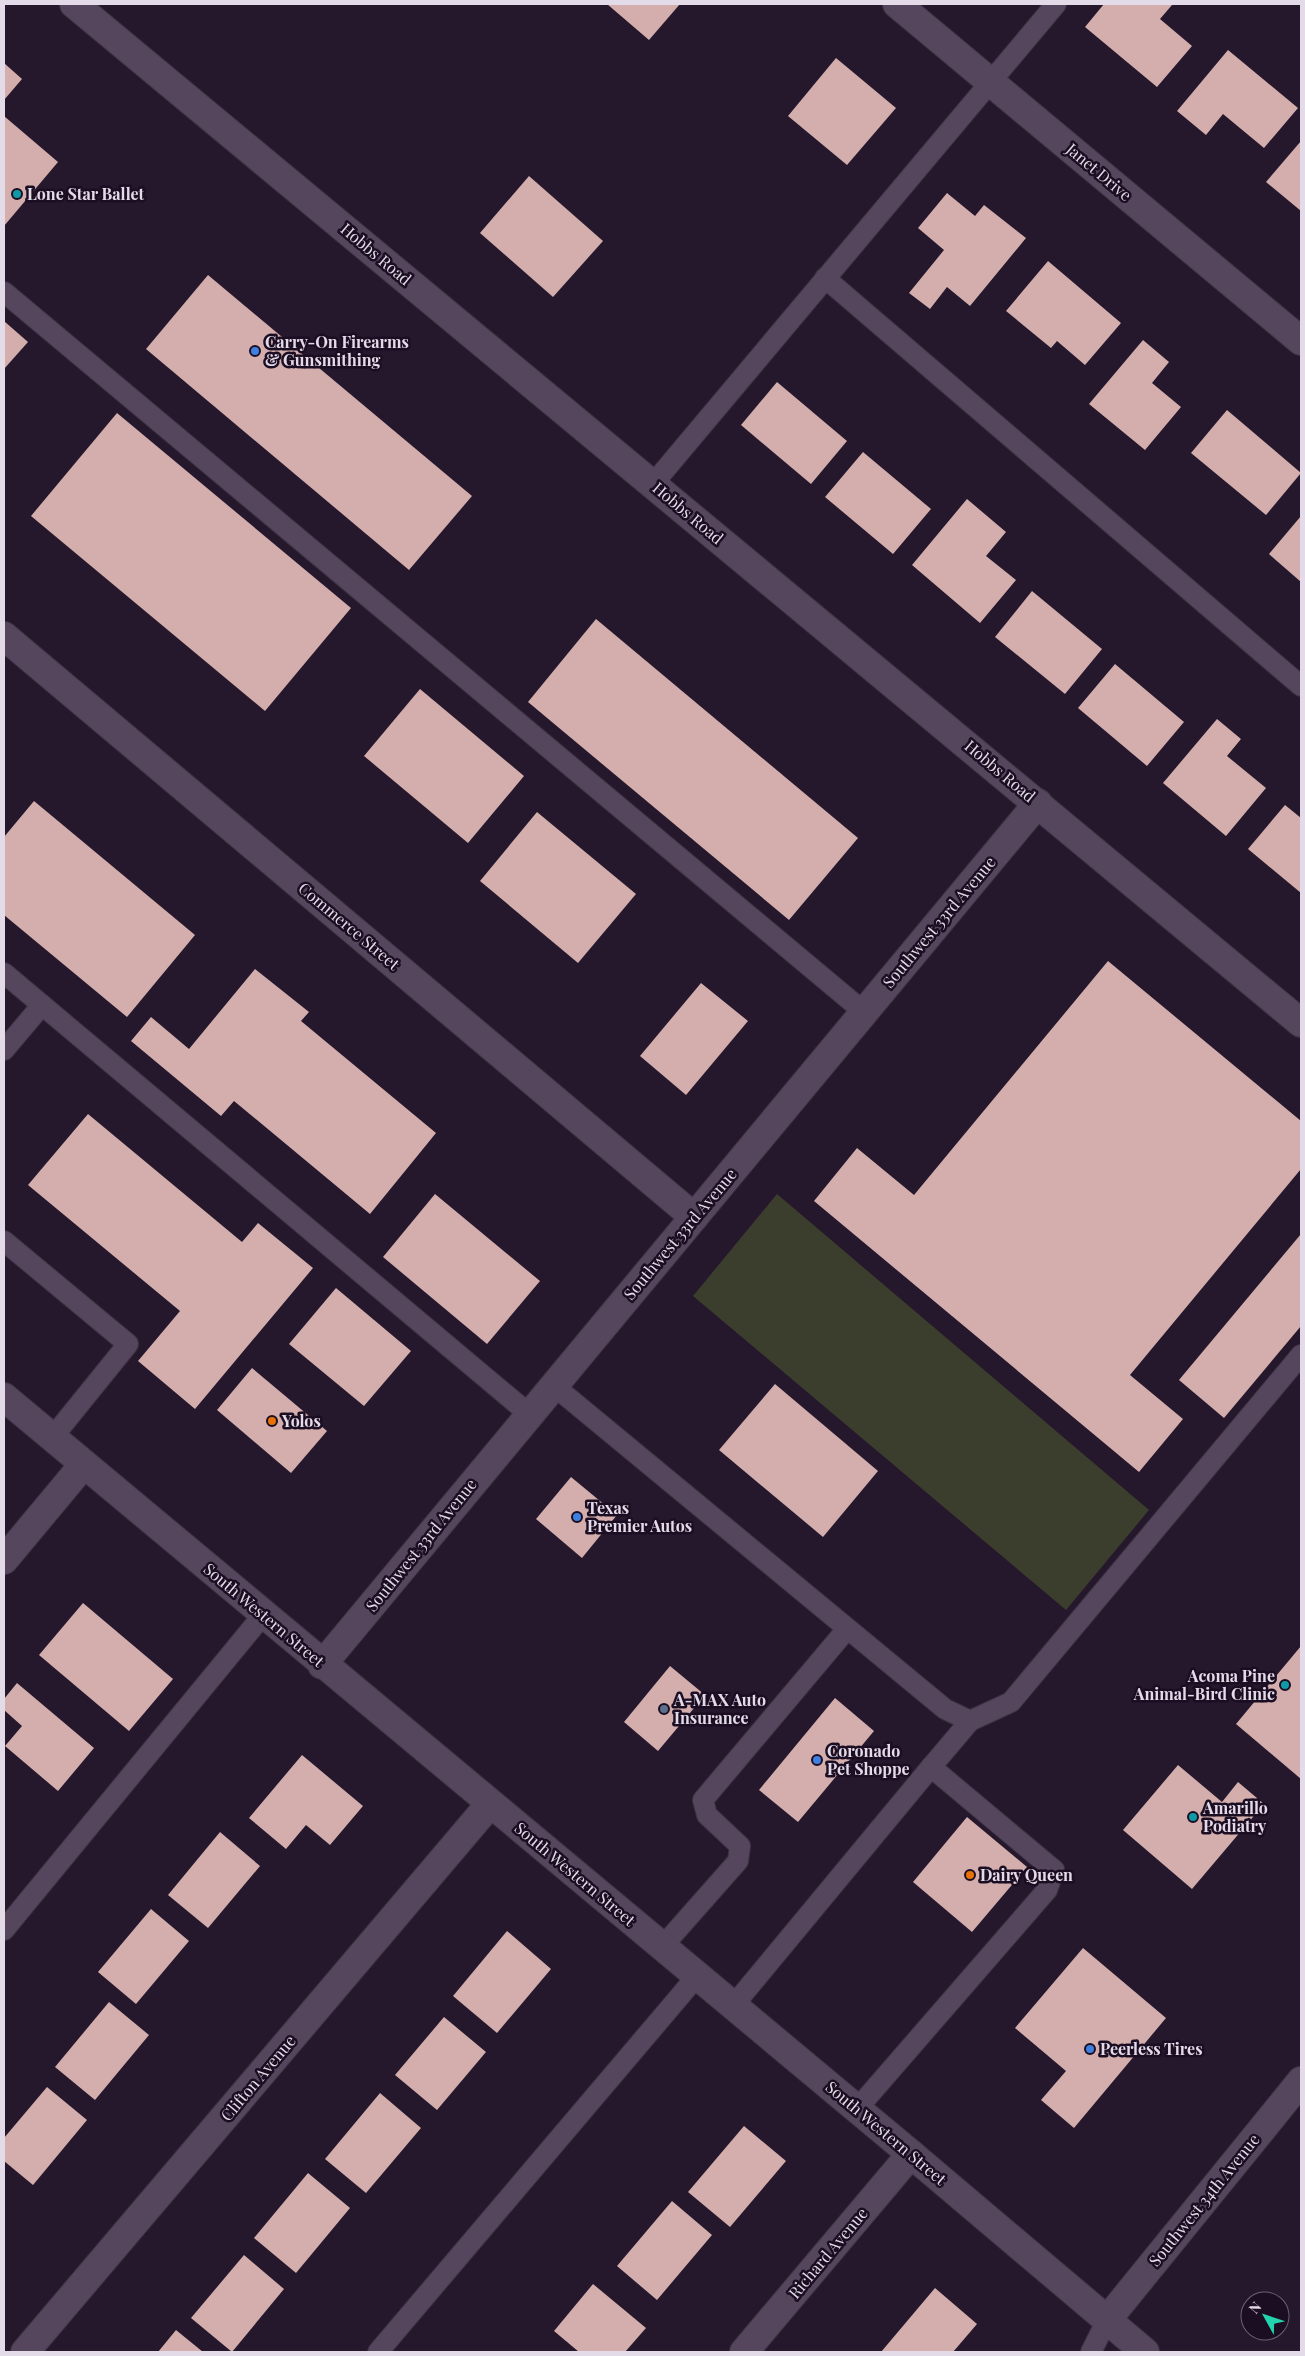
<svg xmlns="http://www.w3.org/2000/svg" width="1305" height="2356" viewBox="0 0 1305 2356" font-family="'Playfair Display',serif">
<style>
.grass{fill:#3c3e2d}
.building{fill:#d3aead}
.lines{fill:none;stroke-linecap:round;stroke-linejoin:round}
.lane-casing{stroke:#3d3343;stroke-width:22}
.street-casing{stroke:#3d3343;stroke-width:30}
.secondary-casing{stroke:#3d3343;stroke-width:30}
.lane{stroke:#55465d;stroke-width:20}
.street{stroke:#55465d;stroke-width:28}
.secondary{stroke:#55465d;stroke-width:28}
.culture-dot{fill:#0f9aa8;stroke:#1b0e22;stroke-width:2}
.shop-dot{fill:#3f7fe0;stroke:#1b0e22;stroke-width:2}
.food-dot{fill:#e8710a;stroke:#1b0e22;stroke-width:2}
.service-dot{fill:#5c6f8a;stroke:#1b0e22;stroke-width:2}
.labels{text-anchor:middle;stroke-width:5;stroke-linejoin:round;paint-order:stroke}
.street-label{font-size:16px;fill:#e4dbe9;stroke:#1b0e22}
.poi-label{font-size:16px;font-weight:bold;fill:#e4dbe9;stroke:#1b0e22;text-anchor:start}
</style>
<rect width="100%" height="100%" fill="#25172c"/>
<path class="grass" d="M777,1194l372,316 -83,100 -373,-314z"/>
<g class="building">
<path d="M607,4h73l-31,36z"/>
<path d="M1104,4l68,1 -12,14 32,27 -35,41 -72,-60z"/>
<path d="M1228,50l70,58 -34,40 -41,-34 -17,21 -29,-24z"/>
<path d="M836,58l60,50 -49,57 -59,-49z"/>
<path d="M4,63l18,16 -18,21z"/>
<path d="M4,116l54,46 -54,64z"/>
<path d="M1301,141v70l-35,-29z"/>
<path d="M529,176l74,65 -50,56 -73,-64z"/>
<path d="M947,193l28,23 9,-11 42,33 -56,68 -23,-19 -17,22 -21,-16 35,-43 -26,-22z"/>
<path d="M1048,261l73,62 -36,42 -28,-24 -6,7 -45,-37z"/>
<path d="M208,275l264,221 -63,74 -263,-221z"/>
<path d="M4,321l24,21 -24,27z"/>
<path d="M1143,340l26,22 -17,21 29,24 -36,43 -56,-46z"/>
<path d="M777,382l70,59 -36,43 -70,-59z"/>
<path d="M1227,410l74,63 -35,42 -75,-62z"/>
<path d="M117,413l234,195 -86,103 -234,-195z"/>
<path d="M863,452l68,57 -38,45 -68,-57z"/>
<path d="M967,499l39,33 -20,24 30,24 -36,43 -68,-58z"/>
<path d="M1301,516v66l-32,-28z"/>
<path d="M1032,591l70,58 -37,45 -70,-57z"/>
<path d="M596,619l262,219 -69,82 -261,-218z"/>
<path d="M1115,664l69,58 -37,44 -69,-58z"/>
<path d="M420,689l104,87 -56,67 -104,-87z"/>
<path d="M1217,719l24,20 -14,17 39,32 -40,48 -63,-53z"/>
<path d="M34,801l161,134 -68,82 -123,-102v-78z"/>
<path d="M1285,805l16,13v75l-53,-44z"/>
<path d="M537,812l99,82 -58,69 -98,-82z"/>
<path d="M1108,961l193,160v48l-171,206 53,44 -44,53 -325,-271 43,-53 57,47z"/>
<path d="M255,969l54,43 -8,9 135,112 -66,81 -136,-113 -13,15 -90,-75 20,-24 38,32z"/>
<path d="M701,983l47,38 -62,74 -46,-39z"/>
<path d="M88,1114l154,128 16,-19 55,45 -118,141 -57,-48 42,-50 -152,-126z"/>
<path d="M435,1194l105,87 -53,63 -104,-87z"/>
<path d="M1301,1234v92l-77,92 -45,-38z"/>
<path d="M336,1288l75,63 -47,55 -75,-62z"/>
<path d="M252,1368l75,63 -36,42 -74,-63z"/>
<path d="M775,1384l103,87 -55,66 -104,-87z"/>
<path d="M571,1477l46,38 -35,43 -46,-39z"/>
<path d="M83,1603l90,76 -44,52 -90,-76z"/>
<path d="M1301,1646v133l-65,-55z"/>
<path d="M670,1666l35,29 -47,56 -34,-29z"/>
<path d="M17,1683l77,65 -36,43 -53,-45 17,-20 -18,-16v-11z"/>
<path d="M835,1698l39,33 -76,91 -39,-32z"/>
<path d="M302,1755l61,51 -33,39 -24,-20 -20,24 -37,-31z"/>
<path d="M1178,1765l44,37 16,-20 26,22 -72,85 -69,-59z"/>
<path d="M967,1817l60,50 -55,65 -59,-50z"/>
<path d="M220,1832l40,34 -52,62 -40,-33z"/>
<path d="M151,1909l38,32 -53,63 -38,-32z"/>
<path d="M507,1931l44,38 -54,64 -44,-37z"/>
<path d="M1083,1948l83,70 -92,110 -33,-28 25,-29 -51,-43z"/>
<path d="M109,2002l40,33 -54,65 -40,-33z"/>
<path d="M444,2017l42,35 -49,58 -42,-35z"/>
<path d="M47,2087l40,33 -54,65 -29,-24v-23z"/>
<path d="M380,2093l41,35 -55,65 -41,-34z"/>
<path d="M744,2126l42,35 -56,66 -42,-35z"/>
<path d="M308,2173l42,35 -54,65 -42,-35z"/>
<path d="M672,2201l40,34 -55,65 -40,-34z"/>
<path d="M244,2255l40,34 -52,63 -41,-34z"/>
<path d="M593,2284l53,44 -21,24h-46l-25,-21z"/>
<path d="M935,2288l42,36 -24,28h-72z"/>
<path d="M176,2330l27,22h-45z"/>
</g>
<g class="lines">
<defs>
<g id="lane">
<path d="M825,278l476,408"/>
<path d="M4,292l860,720"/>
<path d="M653,484l403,-480"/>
<path d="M4,973l525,441"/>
<path d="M4,1050l38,-45"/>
<path d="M4,1241l124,103 -76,94"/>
<path d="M553,1385l392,324 25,12 41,-19 290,-347"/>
<path d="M931,1767l39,-46"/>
<path d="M4,1930l259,-315"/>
<path d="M662,1947l76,-86 2,-15 -33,-31 -4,-15 144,-171"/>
<path d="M733,2006l198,-239 123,103 -7,20 -190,219"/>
<path d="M378,2352l319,-376"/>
<path d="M1091,2352l16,-32"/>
</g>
<g id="street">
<path d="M897,4l404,337"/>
<path d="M4,636l690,581"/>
<path d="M322,1665l716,-862"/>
<path d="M25,2352l465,-548"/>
<path d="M744,2352l167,-198"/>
</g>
<g id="secondary">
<path d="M74,4l1227,1019"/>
<path d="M4,1397l907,757 234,198"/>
<path d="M4,1560l80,-96"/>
<path d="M1107,2320l194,-239"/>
</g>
</defs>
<use href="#lane" class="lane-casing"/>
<use href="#street" class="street-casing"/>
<use href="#secondary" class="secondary-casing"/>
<use href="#lane" class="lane"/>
<use href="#street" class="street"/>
<use href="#secondary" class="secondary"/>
</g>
<g class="culture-dot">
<circle cx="17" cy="194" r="5"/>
<circle cx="1285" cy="1685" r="5"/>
<circle cx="1193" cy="1817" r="5"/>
</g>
<g class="shop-dot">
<circle cx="255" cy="351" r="5"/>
<circle cx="577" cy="1517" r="5"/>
<circle cx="817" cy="1760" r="5"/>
<circle cx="1090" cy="2049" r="5"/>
</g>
<g class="food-dot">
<circle cx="272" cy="1421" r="5"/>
<circle cx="970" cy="1875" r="5"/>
</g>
<circle class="service-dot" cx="664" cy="1709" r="5"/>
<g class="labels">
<g class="street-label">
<text transform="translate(1099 172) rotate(40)" y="6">Janet Drive</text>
<text transform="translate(376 254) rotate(40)" y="6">Hobbs Road</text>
<text transform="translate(688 513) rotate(40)" y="6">Hobbs Road</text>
<text transform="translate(1000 771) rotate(40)" y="6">Hobbs Road</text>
<text transform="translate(939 922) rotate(-50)" y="6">Southwest 33rd Avenue</text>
<text transform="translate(349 926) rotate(40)" y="6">Commerce Street</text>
<text transform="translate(680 1234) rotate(-50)" y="6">Southwest 33rd Avenue</text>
<text transform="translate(421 1545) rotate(-51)" y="6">Southwest 33rd Avenue</text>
<text transform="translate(264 1615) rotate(40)" y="6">South Western Street</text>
<text transform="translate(575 1874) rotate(40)" y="6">South Western Street</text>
<text transform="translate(258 2078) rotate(-50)" y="6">Clifton Avenue</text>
<text transform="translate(886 2133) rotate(40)" y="6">South Western Street</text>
<text transform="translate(1204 2200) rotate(-51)" y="6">Southwest 34th Avenue</text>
<text transform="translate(828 2253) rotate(-50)" y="6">Richard Avenue</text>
</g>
<g class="poi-label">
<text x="27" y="200">Lone Star Ballet</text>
<text x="265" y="348">Carry-On Firearms<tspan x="265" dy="18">&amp; Gunsmithing</tspan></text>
<text x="282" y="1427">Yolos</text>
<text x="587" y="1514">Texas<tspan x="587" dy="18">Premier Autos</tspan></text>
<text x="1275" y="1682" text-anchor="end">Acoma Pine<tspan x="1275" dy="18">Animal-Bird Clinic</tspan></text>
<text x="674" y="1706">A-MAX Auto<tspan x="674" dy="18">Insurance</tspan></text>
<text x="827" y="1757">Coronado<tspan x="827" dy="18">Pet Shoppe</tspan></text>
<text x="1203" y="1814">Amarillo<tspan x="1203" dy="18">Podiatry</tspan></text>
<text x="980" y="1881">Dairy Queen</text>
<text x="1100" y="2055">Peerless Tires</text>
</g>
</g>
<rect width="1305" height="2356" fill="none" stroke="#e4dbe9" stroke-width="10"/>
<g transform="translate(1265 2316) rotate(310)"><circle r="24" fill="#1b0e22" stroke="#6b6072"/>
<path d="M0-4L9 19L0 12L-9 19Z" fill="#22d5af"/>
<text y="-8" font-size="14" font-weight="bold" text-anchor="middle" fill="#e4dbe9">N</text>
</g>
</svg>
